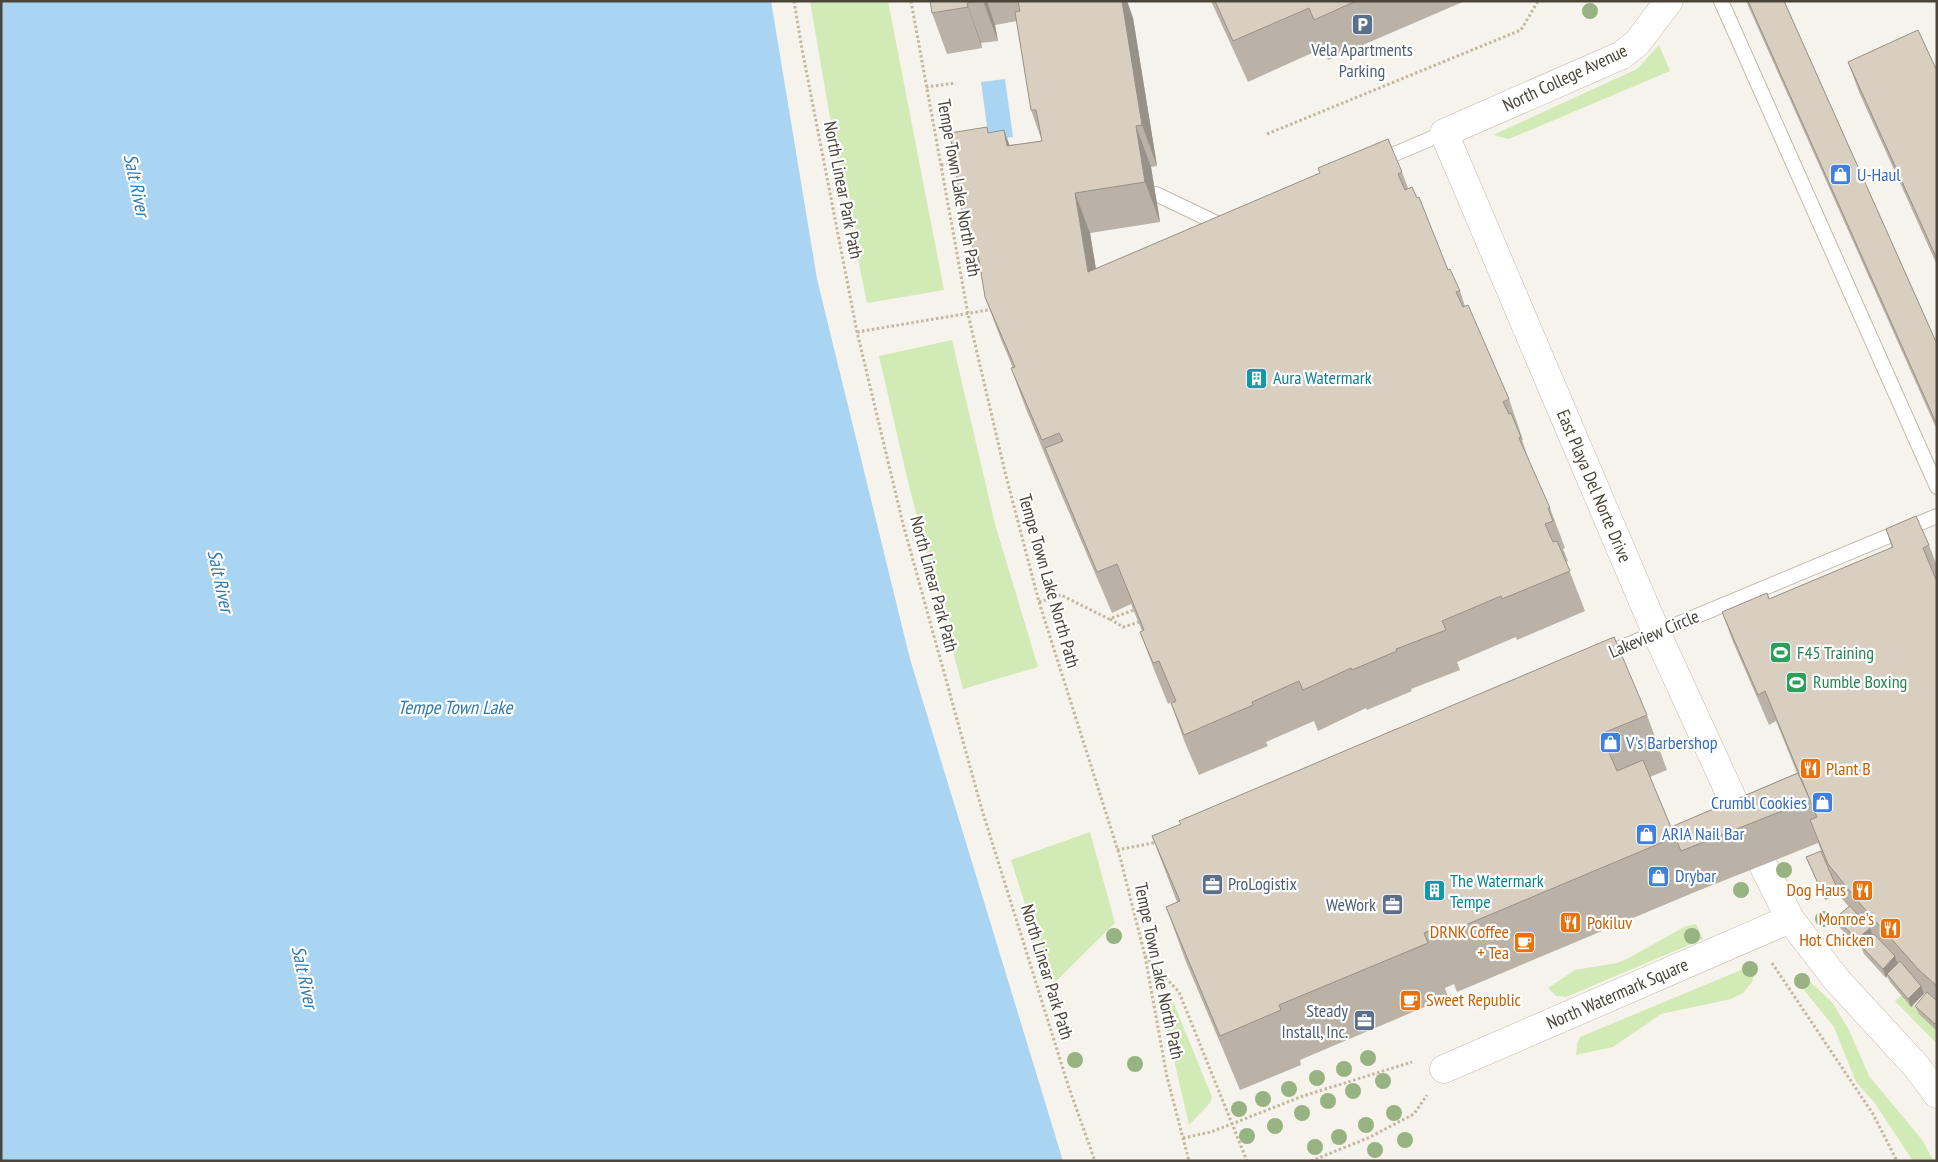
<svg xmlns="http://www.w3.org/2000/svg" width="1938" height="1162" viewBox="0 0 1938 1162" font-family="'PT Sans Narrow',sans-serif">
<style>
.grass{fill:#d2eab5}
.water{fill:#a9d4f2}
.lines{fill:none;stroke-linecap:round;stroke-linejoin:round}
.lane-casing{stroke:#c2bbae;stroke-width:16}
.street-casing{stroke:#c2bbae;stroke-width:29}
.path{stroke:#c4b79f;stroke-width:3;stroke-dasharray:2.5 2.5;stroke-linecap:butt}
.lane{stroke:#fff;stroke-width:14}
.street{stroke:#fff;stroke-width:28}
.tree{fill:#97b381}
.wall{fill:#bab2a6}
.shaded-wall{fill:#979187}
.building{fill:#d8cfc1;stroke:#979187}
.labels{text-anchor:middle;stroke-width:4.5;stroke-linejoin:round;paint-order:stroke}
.service-label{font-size:18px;fill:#4e5e75;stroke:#fff;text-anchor:end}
.street-label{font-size:18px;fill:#4b4439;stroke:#fff}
.shop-label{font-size:18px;fill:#366cbe;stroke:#fff;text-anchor:start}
.culture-label{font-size:18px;fill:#0d838f;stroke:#fff;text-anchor:start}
.leisure-label{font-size:18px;fill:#27864d;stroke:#fff;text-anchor:start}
.food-label{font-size:18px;fill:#c56008;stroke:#fff;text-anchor:start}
.water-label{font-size:19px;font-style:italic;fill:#2e7ab2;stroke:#fff}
</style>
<rect width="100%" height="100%" fill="#f6f3ec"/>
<g class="grass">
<path d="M810,1h78l56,289 -77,13 -33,-162z"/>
<path d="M1659,45l11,26 -161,68 -16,-4 144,-66z"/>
<path d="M952,340l43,184 43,143 -75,22 -54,-203 -30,-130z"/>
<path d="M1090,832l25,91 -64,63 -40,-126z"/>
<path d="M1696,924l7,15 -137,58 -10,-1 -8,-8 27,-18 42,-7 10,-4 59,-33z"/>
<path d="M1753,965l1,10 -2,7 -9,11 -12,6 -70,15 -48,33 -37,8 1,-11 3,-7z"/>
<path d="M1800,976l5,1 27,25 17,28 20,46 54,65 10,19 -20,1 -39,-59 -18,-20 -22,-55 -35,-43z"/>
<path d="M1903,994l34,34v16l-42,-43z"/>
<path d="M1159,995l13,4 40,98 -2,6 -21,22z"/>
</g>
<g class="water">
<path d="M1,1h770l46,278 93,380 153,502h-1062z"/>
<path d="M1005,79l8,58 -16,2 -9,-6 -7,-51z"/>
</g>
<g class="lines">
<defs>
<g id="lane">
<path d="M1721,1l216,486"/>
<path d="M1378,161l66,-28"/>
<path d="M1156,194l67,32 2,4"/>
<path d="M1603,655l334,-139"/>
</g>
<g id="street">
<path id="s1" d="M1669,1l-32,42 -15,12 -178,78 212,499 93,203"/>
<path d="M1764,867l26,52 46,60 80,87 21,28"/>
<path id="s2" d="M1444,1069l346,-150"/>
</g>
</defs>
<use href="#lane" class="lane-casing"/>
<use href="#street" class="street-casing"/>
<g class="path">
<path d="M794,1l8,48 55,283 46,192 79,286 87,278 26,73"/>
<path d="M911,1l57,313 37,158 34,130 81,255 25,99 22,121 22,84"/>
<path d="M926,87l30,-4"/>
<path d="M1267,134l254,-104 17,-29"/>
<path d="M941,165l16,-2"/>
<path d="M857,332l137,-23"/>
<path d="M1039,602l22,-7 48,24 25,-9"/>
<path d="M1110,619l13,8 16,-5"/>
<path d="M1117,850l41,-8"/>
<path d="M1145,956l34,36 68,169"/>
<path d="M1772,963l101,151 24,47"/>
<path d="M1183,1138l28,-6 92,-36 109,-34"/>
<path d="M1311,1161l57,-23 46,-24 13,-19"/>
</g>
<use href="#lane" class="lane"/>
<use href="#street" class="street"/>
</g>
<g class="tree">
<circle cx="1590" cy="11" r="8"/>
<circle cx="1784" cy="870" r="8"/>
<circle cx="1741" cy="890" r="8"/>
<circle cx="1823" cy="919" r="8"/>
<circle cx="1114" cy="936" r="8"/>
<circle cx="1692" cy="936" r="8"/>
<circle cx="1750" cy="969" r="8"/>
<circle cx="1802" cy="981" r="8"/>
<circle cx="1368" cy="1058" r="8"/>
<circle cx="1075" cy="1060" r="8"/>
<circle cx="1135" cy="1064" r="8"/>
<circle cx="1344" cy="1069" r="8"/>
<circle cx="1317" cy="1078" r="8"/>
<circle cx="1383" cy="1081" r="8"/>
<circle cx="1289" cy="1089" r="8"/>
<circle cx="1353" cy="1091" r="8"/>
<circle cx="1263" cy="1099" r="8"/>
<circle cx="1328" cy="1101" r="8"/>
<circle cx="1239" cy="1109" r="8"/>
<circle cx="1302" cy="1113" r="8"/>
<circle cx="1394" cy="1113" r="8"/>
<circle cx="1366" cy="1125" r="8"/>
<circle cx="1275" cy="1126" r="8"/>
<circle cx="1247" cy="1136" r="8"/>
<circle cx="1339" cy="1137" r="8"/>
<circle cx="1405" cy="1140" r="8"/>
<circle cx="1315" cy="1147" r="8"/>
<circle cx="1375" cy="1150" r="8"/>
</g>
<g class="wall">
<path d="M930,1h197l6,17 24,148 -6,1 9,55 -70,11 6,36 306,-97 6,16 40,82 12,21 5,15 44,93 14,41h-1l9,26 19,42 15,40 -2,1 5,12 -2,1 19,49 -68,29 -1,-3 -59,25 3,8 -49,19 1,2 -45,19 -1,-2 -48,23 -4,-10 -48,21 2,4 -69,29 -14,-32 -14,-40 2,-2 -5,3 -13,-32 -15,-40 2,-1 -11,-27 -19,9 -53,-124 -33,-80 -15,-41h2l-13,-31 -15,-40 -3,-24 -9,-25 -3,-16 -8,-21 27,-78 20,12 33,-4 -11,-31 -14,-89 -22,4 3,16 -17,2 1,5 -35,6 -15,-41z"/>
<path d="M1211,1h254l-137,59 -5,-12 -75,34z"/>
<path d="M1746,1h38l153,343v86z"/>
<path d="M1848,62l89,9v194l-78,-173z"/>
<path d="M1886,529l43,16 8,21v11l-2,1 2,4v449l-18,-17 -4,-8 10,-12 -1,-1 -13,14 -21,-25 -3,-6 -1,2 -22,-24 -3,-8 -1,2 -22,-22 -3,-8 14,-11 -10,-12 -14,5 -19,-43 19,3 -7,-17 -123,49 -238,100 -3,-8 -9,4 3,9 -148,63 1,5 -61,25 -54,-128 -20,-55 11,-5 -25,-66 495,-121 20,55 -17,7 21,50 126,-54 -21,-52 -7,4 -36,-83 -11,-30 47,-13 123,-51z"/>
</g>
<g class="shaded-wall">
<path d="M983,1h4l8,24 3,16z"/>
<path d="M1121,1h6l6,17 24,148 -15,-41z"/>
<path d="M967,3l14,40 1,5 -14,-41z"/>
<path d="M1136,126l15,41 9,55 -15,-40z"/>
<path d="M1004,130l15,41 -12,-25z"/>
<path d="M1075,193l15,40 13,79 -15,-40z"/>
<path d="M1870,928l3,8 -13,12 -3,-9z"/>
<path d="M1895,956l3,9 -11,9v2l-1,2 -3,-9z"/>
<path d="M1921,986l3,8 -13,13 -3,-8z"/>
</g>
<g class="building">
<path d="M930,1h48l-11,2 1,4 -36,6z"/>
<path d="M1018,1h104l20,124 -6,1 9,56 -70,11 13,79 232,-99 -2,-5 70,-29 14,33 -4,2 7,16 7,-3 5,11 2,-1 29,73 2,-1 10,22 -4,1 7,15 5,-2 41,94 -6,3 6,12 2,-1 10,24 -2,1 31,70h-2l5,13 -8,3 8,18 4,-1 13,30 -68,28 -1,-3 -59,25 4,9 -50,19 1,2 -45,19 -1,-2 -48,22 -4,-9 -47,21 1,3 -69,30 -13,-32 5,-2 -17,-40 -6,2 -13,-31 4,-2 -27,-66 -20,8 -52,-124 18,-7 -4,-8 -17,7 -31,-72 4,-1 -30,-70 -8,-49h-4l-6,-38 -5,1 -12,-78 37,-6 1,6 16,-3 3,16 35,-5 -6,-31h-5l-16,-98 5,-1z"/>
<path d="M1215,1h141l-42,19 -5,-12 -76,33z"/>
<path d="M1748,1h36l153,343v81z"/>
<path d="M1918,30l19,41v188l-89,-197z"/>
<path d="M1916,516l13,29 -6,3 14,34v404l-18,-16 -57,-64 -34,-42 -18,-44 7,-3 -52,-126 -7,4 -36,-83 45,-19 2,6 124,-52 -7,-18z"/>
<path d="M1614,637l33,78 -46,19 16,37 26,-11 32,77 -238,100 -3,-8 -10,4 4,10 -149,62 2,5 -61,26 -54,-129 14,-6 -28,-65 29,-12 -2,-3z"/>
<path d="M1798,773l12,27 -129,51 -10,-24z"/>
<path d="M1821,851l15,35 -14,6 -16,-35z"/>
<path d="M1850,906l20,22 -13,11 -22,-21z"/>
<path d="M1874,934l21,22 -12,13 -22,-23z"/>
<path d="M1900,961l21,25 -13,13 -21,-25z"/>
<path d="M1927,992l10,9v21l-2,2 -20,-18z"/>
</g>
<defs>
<symbol id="parking-square" viewBox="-11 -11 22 22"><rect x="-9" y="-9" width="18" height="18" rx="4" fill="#5c6f8a" stroke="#fff"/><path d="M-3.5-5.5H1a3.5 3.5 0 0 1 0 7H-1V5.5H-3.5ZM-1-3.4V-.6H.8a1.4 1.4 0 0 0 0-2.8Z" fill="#fff"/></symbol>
<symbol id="shop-square" viewBox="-11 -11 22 22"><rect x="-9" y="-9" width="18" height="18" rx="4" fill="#3f7fe0" stroke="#fff"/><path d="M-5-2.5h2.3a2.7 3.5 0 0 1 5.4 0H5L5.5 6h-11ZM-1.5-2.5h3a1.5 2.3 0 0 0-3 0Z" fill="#fff"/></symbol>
<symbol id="building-square" viewBox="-11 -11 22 22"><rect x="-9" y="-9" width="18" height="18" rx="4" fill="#0f9aa8" stroke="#fff"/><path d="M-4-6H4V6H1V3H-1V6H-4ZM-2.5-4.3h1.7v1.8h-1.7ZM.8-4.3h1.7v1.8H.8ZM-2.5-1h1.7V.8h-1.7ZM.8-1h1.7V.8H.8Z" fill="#fff"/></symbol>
<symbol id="stadium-square" viewBox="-11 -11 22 22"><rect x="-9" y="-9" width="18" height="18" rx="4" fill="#2e9e5b" stroke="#fff"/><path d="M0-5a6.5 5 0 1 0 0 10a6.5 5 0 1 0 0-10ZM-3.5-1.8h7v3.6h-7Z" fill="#fff"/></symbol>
<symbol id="restaurant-square" viewBox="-11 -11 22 22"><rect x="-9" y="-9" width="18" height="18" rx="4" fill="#e8710a" stroke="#fff"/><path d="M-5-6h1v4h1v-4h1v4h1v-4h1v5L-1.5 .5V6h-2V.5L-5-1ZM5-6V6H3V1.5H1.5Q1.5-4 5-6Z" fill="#fff"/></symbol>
<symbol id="office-square" viewBox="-11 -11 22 22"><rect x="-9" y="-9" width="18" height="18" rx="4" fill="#5c6f8a" stroke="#fff"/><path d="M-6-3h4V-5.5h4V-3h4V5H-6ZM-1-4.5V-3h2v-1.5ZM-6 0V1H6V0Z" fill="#fff"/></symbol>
<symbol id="cafe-square" viewBox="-11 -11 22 22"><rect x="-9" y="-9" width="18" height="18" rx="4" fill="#e8710a" stroke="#fff"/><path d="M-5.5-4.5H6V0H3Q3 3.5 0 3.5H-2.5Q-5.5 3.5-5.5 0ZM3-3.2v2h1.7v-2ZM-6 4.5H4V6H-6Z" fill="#fff"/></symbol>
</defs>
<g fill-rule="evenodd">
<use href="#parking-square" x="1350" y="12" width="25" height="25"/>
<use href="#shop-square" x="1828" y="162" width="25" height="25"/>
<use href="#building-square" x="1244" y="366" width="25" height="25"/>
<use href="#stadium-square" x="1768" y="640" width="25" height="25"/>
<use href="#stadium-square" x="1784" y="670" width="25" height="25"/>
<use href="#shop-square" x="1598" y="730" width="25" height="25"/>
<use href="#restaurant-square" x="1798" y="756" width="25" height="25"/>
<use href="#shop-square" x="1810" y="790" width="25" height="25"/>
<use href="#shop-square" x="1634" y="822" width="25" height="25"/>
<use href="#shop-square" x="1646" y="864" width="25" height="25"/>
<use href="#office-square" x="1200" y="872" width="25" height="25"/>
<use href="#restaurant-square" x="1850" y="878" width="25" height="25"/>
<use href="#building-square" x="1422" y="878" width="25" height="25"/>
<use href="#office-square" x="1380" y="892" width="25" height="25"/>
<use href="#restaurant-square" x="1558" y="910" width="25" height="25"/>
<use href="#restaurant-square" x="1878" y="916" width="25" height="25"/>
<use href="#cafe-square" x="1512" y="930" width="25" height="25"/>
<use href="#cafe-square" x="1398" y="988" width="25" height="25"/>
<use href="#office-square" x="1352" y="1008" width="25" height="25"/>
</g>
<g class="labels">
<g class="service-label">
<text x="1362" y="56" text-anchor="middle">Vela Apartments<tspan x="1362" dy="21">Parking</tspan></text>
<text x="1228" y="890" text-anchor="start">ProLogistix</text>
<text x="1376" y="911">WeWork</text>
<text x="1348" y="1017">Steady<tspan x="1348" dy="21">Install, Inc.</tspan></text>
</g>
<g class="street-label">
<text transform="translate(1565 78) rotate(-25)" y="6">North College Avenue</text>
<text transform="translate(959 188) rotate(80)" y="6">Tempe Town Lake North Path</text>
<text transform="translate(843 190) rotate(79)" y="6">North Linear Park Path</text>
<text dy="6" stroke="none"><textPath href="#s1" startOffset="650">East Playa Del Norte Drive</textPath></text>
<text transform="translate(1049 581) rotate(74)" y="6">Tempe Town Lake North Path</text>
<text transform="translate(934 584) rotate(75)" y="6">North Linear Park Path</text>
<text transform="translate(1654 634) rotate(-23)" y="6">Lakeview Circle</text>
<text transform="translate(1159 971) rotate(78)" y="6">Tempe Town Lake North Path</text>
<text transform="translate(1047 972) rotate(73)" y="6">North Linear Park Path</text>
<text dy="6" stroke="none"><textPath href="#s2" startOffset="189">North Watermark Square</textPath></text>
</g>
<g class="shop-label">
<text x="1857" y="181">U-Haul</text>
<text x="1626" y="749">V's Barbershop</text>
<text x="1807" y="809" text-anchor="end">Crumbl Cookies</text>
<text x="1662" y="840">ARIA Nail Bar</text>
<text x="1675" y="882">Drybar</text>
</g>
<g class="culture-label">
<text x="1273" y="384">Aura Watermark</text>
<text x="1450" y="887">The Watermark<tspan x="1450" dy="21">Tempe</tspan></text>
</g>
<g class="leisure-label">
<text x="1797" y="659">F45 Training</text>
<text x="1813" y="688">Rumble Boxing</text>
</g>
<g class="food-label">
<text x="1826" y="775">Plant B</text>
<text x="1846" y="896" text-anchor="end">Dog Haus</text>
<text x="1874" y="925" text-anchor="end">Monroe's<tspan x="1874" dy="21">Hot Chicken</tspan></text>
<text x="1587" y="929">Pokiluv</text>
<text x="1509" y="938" text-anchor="end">DRNK Coffee<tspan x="1509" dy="21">+ Tea</tspan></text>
<text x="1426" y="1006">Sweet Republic</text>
</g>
<g class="water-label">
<text transform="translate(137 185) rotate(78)" y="7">Salt River</text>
<text transform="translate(221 581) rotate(78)" y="7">Salt River</text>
<text x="455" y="714">Tempe Town Lake</text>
<text transform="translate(305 977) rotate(78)" y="7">Salt River</text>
</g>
</g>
<rect width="1938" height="1162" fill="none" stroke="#4b4439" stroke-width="5"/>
</svg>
